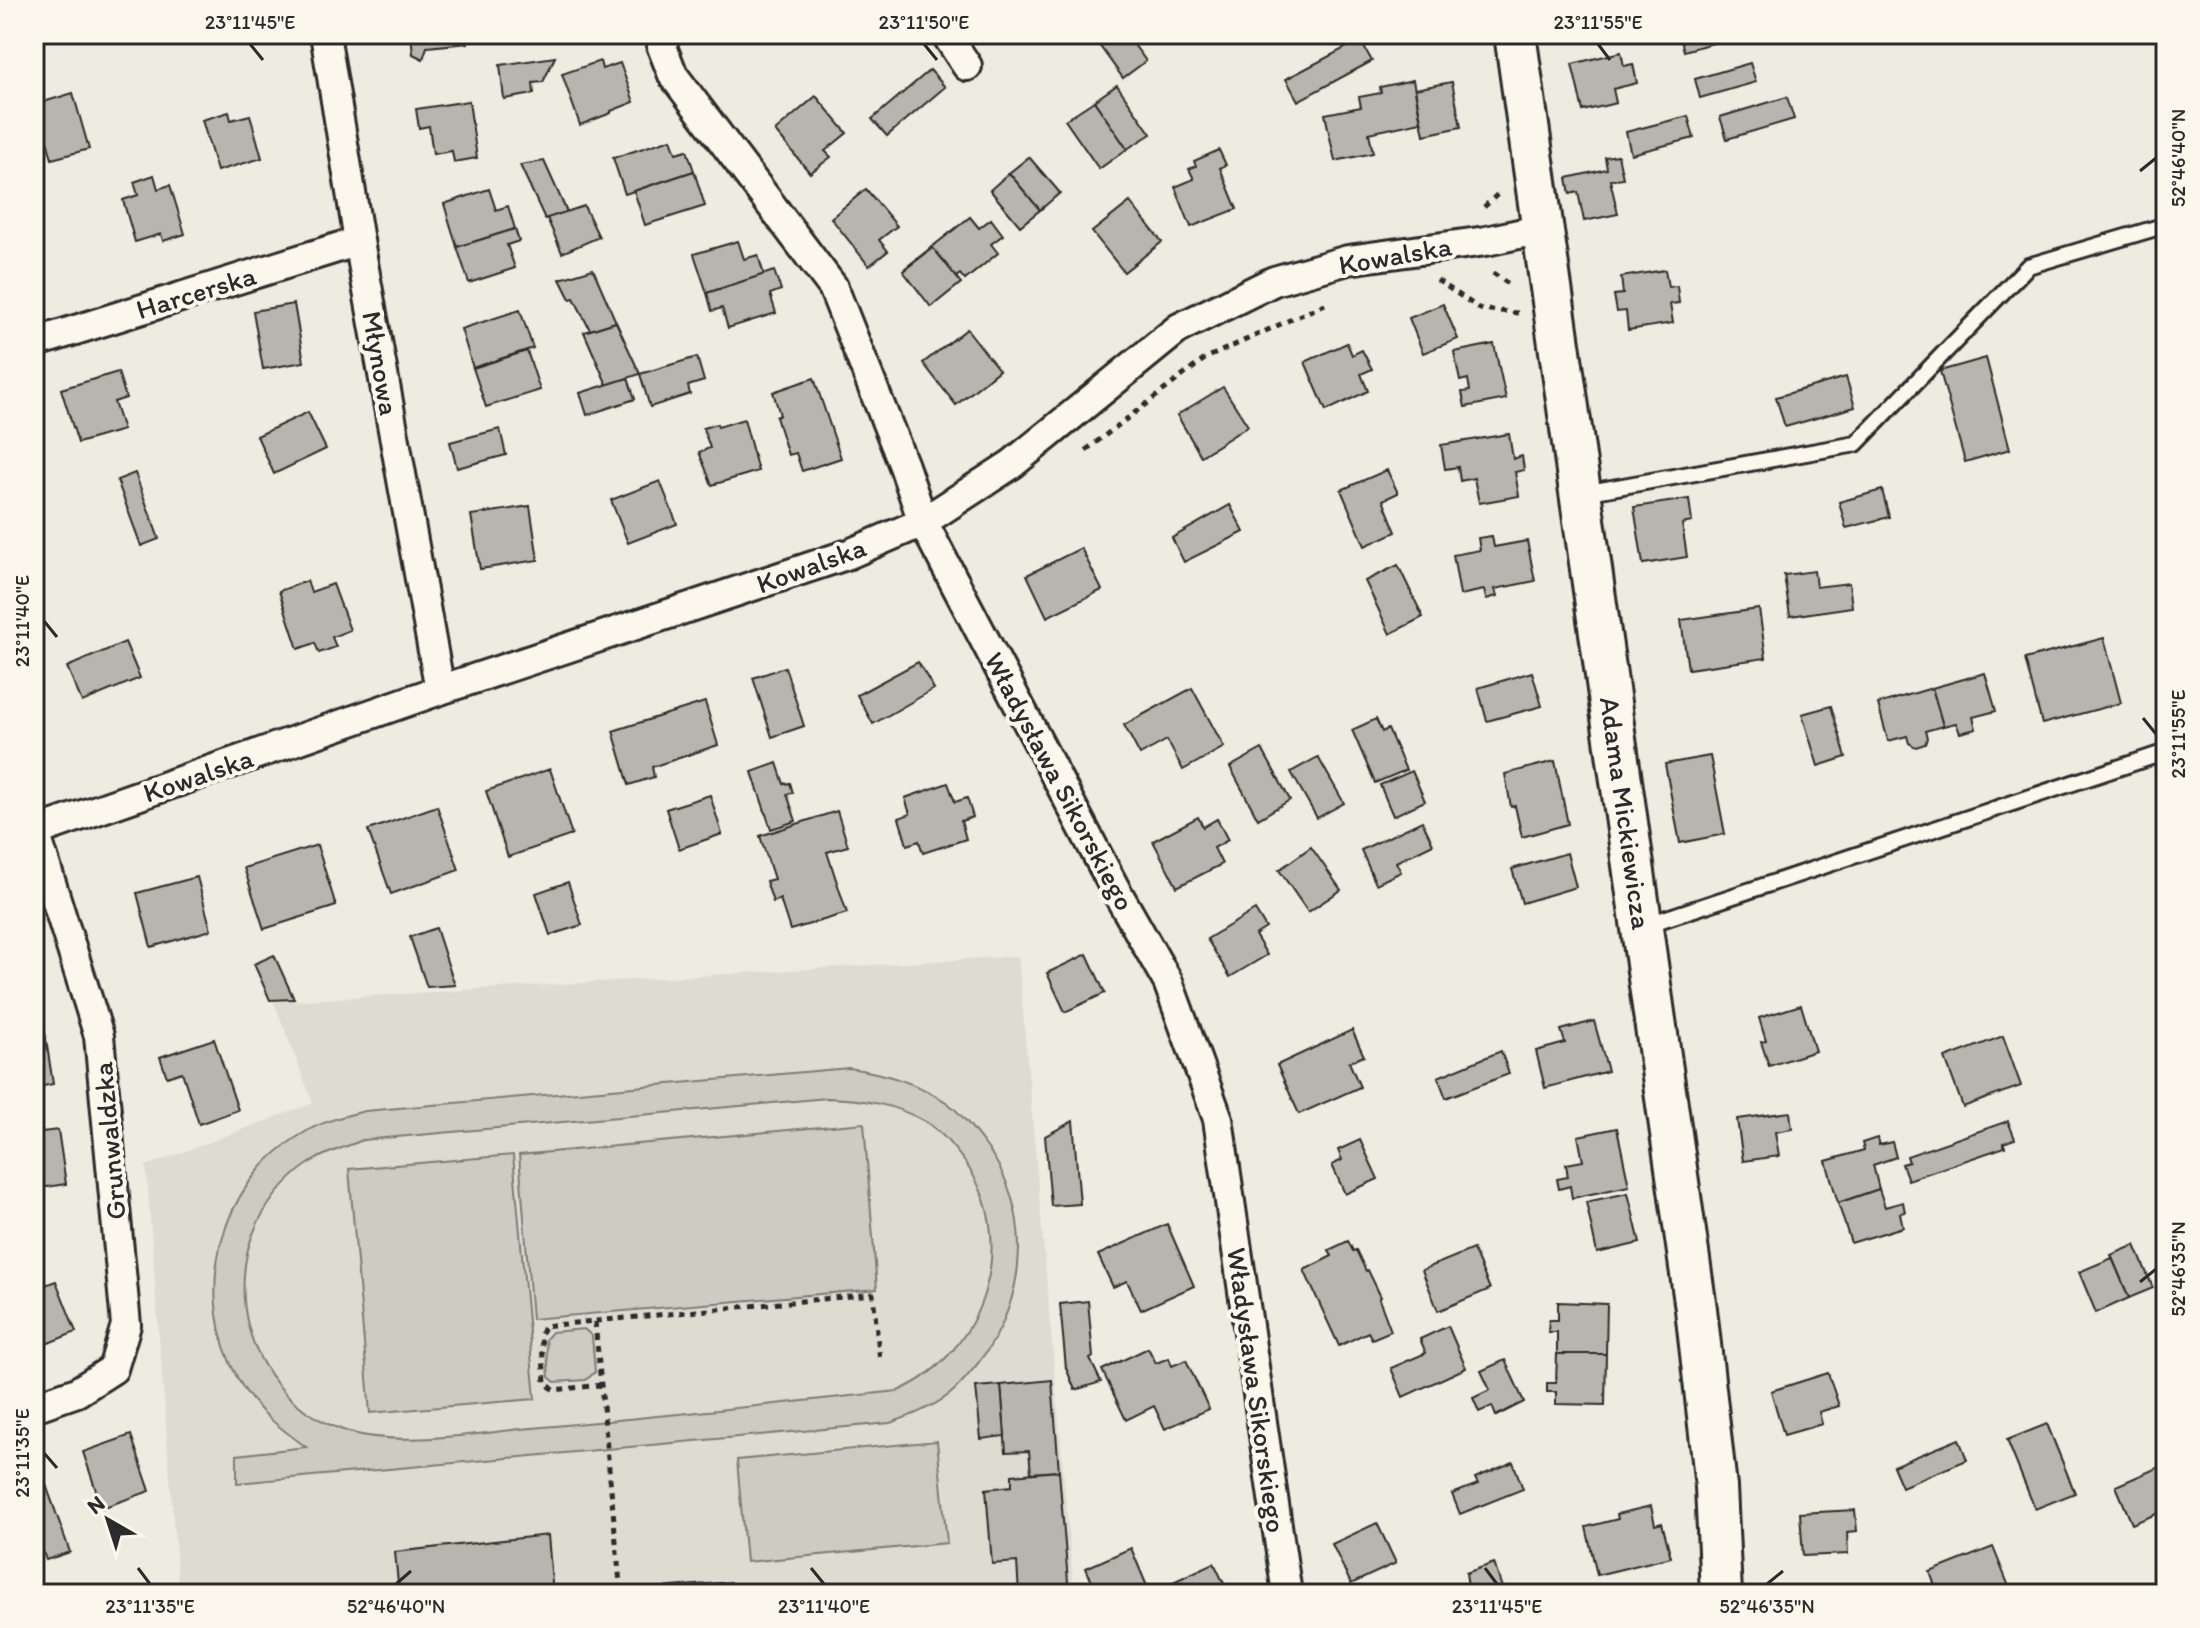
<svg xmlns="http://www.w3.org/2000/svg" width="2200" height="1628" viewBox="0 0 2200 1628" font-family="Itim,sans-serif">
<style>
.built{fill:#dedbd1}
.green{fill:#cecbc2;stroke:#7c7b76;stroke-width:2;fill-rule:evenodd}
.building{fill:#b8b5ae;stroke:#2b2b2b;stroke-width:2}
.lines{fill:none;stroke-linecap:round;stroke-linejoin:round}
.lane-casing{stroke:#2b2b2b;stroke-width:20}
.street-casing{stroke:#2b2b2b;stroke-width:34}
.secondary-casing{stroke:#2b2b2b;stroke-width:46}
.path{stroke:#2b2b2b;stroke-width:5;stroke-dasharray:6 6;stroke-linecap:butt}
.lane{stroke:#fbf7ec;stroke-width:14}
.street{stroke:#fbf7ec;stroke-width:28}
.secondary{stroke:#fbf7ec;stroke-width:40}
.ticks{fill:none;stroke:#2b2b2b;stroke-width:3}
.labels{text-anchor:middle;stroke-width:8;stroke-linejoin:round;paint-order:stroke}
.street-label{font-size:28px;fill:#2b2b2b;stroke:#fbf7ec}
.neatline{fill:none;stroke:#2b2b2b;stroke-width:3}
.ticks-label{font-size:20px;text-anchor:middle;fill:#2b2b2b}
</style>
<rect width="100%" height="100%" fill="#eeebe0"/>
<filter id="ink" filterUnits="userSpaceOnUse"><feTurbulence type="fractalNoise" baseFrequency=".0125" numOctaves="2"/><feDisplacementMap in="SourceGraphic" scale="16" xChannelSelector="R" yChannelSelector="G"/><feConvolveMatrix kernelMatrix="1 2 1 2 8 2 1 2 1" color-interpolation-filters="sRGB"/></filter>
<g filter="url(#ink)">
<path class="built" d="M1018,956l56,638h-895l-33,-428 167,-63 -39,-101z"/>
<g class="green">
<path d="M849,1068c35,5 67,14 97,34 15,11 26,26 37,40 51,65 46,156 -4,220 -9,11 -18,23 -29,32 -18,14 -39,22 -60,29l-653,60v-28l69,-8c-26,-19 -52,-38 -68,-68 -46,-84 -21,-195 64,-245 18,-12 42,-18 63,-23zM827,1098c36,1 67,6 99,24 16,10 27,25 38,39 57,78 21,192 -66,230 -122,13 -244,26 -366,37 -57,5 -139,21 -192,1 -69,-27 -104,-93 -95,-164 5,-43 36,-86 73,-107 14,-7 30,-12 45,-18z"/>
<path d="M864,1123l13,166 -345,30 -13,-164z"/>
<path d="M513,1155l22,244 -165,14 -21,-244z"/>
<path d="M584,1329l8,7 3,36 -9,8 -31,2 -6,-5 -3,-38 6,-7z"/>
<path d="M937,1441l10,102 -201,19 -9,-102z"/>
</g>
<g class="building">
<path d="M411,34h56l1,9 -41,4 -4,12 -10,-5z"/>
<path d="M1091,34h35l20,27 -23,17z"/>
<path d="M1679,34h66l-61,17z"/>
<path d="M1360,40l12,21 -74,40 -12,-22z"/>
<path d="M1621,52l3,14 9,-2 4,19 -24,6 3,14 -33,8 -11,-47z"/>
<path d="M555,57l-12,25 -10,1 1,11 -30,5 -4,-34z"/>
<path d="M600,61l2,8 18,-6 14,39 -23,9v2l-31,12 -18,-51z"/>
<path d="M1750,63l6,19 -56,16 -5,-19z"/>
<path d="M930,70l15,17 -58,49 -15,-17z"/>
<path d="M1413,80l8,42 -52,11 4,20 -38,8 -10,-47 36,-7 -2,-10 22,-4 -1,-6z"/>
<path d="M1452,82l9,45 -37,8 -9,-46z"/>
<path d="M1117,85l34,49 -24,15 -33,-48z"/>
<path d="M73,93l16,56 -37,10 -15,-55z"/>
<path d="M816,96l31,37 -22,18 6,6 -21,16 -35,-42z"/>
<path d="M1787,97l7,22 -67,20 -7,-22z"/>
<path d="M469,101l8,57 -23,4 -2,-11 -19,3 -4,-28 -10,2 -3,-19z"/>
<path d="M1094,101l33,48 -28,20 -34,-49z"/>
<path d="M229,112l2,8 19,-5 12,43 -45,13 -15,-51z"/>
<path d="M1688,116l6,22 -63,16 -5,-22z"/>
<path d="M671,139l5,14 11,-3 7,21 -69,23 -12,-36z"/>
<path d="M1219,150l7,15 -6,3 17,41 -46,18 -16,-40 19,-8 -5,-10 7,-3 -2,-5z"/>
<path d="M1618,155l5,23 -13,2 8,34 -34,7 -6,-29 -8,2 -3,-16 40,-9 -2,-12z"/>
<path d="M1029,157l31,36 -20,17 -31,-37z"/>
<path d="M544,161l23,51 -22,7 -25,-54z"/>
<path d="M694,171l11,35 -60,19 -11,-34z"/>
<path d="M1009,173l31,37 -20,16 -30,-36z"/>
<path d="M154,175l4,14 12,-4 15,49 -22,7 -2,-7 -26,8 -12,-42 15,-5 -4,-13z"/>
<path d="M489,189l7,21 12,-4 7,23 -58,18 -13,-43z"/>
<path d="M866,189l31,37 -18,14 9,11 -19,15 -38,-48z"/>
<path d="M1130,202l32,40 -38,30 -32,-40z"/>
<path d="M584,206l15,31 -37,16 -15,-35z"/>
<path d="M970,217l9,11 12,-9 12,16 -12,9 7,9 -33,27 -5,-6 -4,3 -23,-29 -29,21z"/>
<path d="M515,229l4,12 -12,4 8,23 -46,15 -12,-36z"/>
<path d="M738,241l6,18 14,-4 6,20 -57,18 -13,-39z"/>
<path d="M933,248l28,35 -30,24 -28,-36z"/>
<path d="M593,269l23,53 -26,8 -16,-32 -4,1 -10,-20z"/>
<path d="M1665,270l3,17 9,-1 2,17 -9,1 3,19 -45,7 -2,-19 -9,1 -3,-17 9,-1 -2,-17z"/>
<path d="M774,271l7,19 -11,4 6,19 -48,15 -6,-20 -10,3 -5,-18z"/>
<path d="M294,304l10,58 -41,7 -10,-58z"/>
<path d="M1443,304l15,35 -35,14 -14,-35z"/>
<path d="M520,310l13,38 -60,20 -12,-39z"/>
<path d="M616,322l24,52 -33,11 -23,-53z"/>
<path d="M967,329l32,41 -43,35 -33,-42z"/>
<path d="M1347,343l5,12 10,-5 10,19 -11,5 7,17 -42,20 -21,-49z"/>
<path d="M1494,344l12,55 -41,8 -3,-15 8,-1 -2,-12 -8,2 -6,-29z"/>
<path d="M527,351l13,39 -54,17 -13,-39z"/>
<path d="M697,357l7,24 -16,5 2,8 -40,13 -10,-33z"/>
<path d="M1986,358l24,91 -45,13 -25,-91z"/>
<path d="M118,372l8,26 -12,4 9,28 -45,13 -17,-54z"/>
<path d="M1846,377l9,30 -70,20 -9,-30z"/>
<path d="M628,378l7,21 -48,16 -7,-22z"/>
<path d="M814,378l27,80 -39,13 -6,-18 -8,2 -12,-38 4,-2 -7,-23z"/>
<path d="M1223,387l25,39 -47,30 -24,-41z"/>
<path d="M308,412l18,37 -52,25 -17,-38z"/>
<path d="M744,419l14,52 -46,14 -13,-33 11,-4 -7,-20 14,-4 1,3z"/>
<path d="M500,429l6,26 -49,13 -7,-26z"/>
<path d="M1509,434l4,25 9,-3 2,14 -9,2 4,24 -40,7 -5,-25 -14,3 -2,-14 -13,2 -4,-24z"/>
<path d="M1387,470l11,23 -15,7 13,32 -31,14 -24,-56z"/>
<path d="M135,473l24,66 -18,7 -24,-66z"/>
<path d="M660,481l17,43 -49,19 -17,-43z"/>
<path d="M1882,490l7,27 -43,11 -7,-26z"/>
<path d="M1689,499l3,23 -10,2 5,33 -44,7 -9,-57z"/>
<path d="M1230,505l14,27 -60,30 -12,-24z"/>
<path d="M530,506l8,54 -58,9 -9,-54z"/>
<path d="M1492,536l2,11 33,-6 8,40 -40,8 2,7 -11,3 -2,-9 -24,5 -7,-40 27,-5 -2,-12z"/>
<path d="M1081,548l21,42 -55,27 -20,-42z"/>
<path d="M1398,565l25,52 -33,17 -25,-53z"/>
<path d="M1814,571l2,16 33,-4 3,24 -62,9 -6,-41z"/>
<path d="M307,581l4,11 22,-8 17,46 -18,7 4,10 -17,6 -4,-10 -17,6 -19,-58z"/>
<path d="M1759,609l7,49 -78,11 -7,-49z"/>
<path d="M2104,638l17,65 -79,21 -17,-65z"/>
<path d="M125,642l15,36 -58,24 -15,-35z"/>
<path d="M918,662l16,27 -61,35 -16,-29z"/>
<path d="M785,667l19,59 -32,11 -19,-59z"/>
<path d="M1532,672l10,34 -55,15 -9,-33z"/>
<path d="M1985,673l11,38 -23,6 3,12 -16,4 -4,-10 -13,3 -11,-38z"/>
<path d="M1192,688l32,59 -41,23 -16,-30 -27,15 -16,-30z"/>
<path d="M1932,688l11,38 -18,5 2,7 -2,6 -9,3 -7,-4 -2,-7 -19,5 -10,-37z"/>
<path d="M705,702l13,43 -66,22 2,10 -25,8 -16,-54z"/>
<path d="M1831,706l15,51 -28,9 -16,-52z"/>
<path d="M1376,719l6,13 6,-3 18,41 -31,13 -23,-53z"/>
<path d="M1262,749l28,51 -32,19 -28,-52z"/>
<path d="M1710,756l15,78 -45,9 -15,-79z"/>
<path d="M1318,757l26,46 -27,15 -26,-46z"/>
<path d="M1555,761l13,63 -46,13 -7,-31 -4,1 -6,-33z"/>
<path d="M777,763l7,21 6,-1 3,10 -6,1 9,27 -25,8 -19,-57z"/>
<path d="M550,769l22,66 -64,22 -22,-66z"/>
<path d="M1412,771l13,30 -32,15 -13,-31z"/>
<path d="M948,783l7,19 12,-4 6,19 -12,4 5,18 -43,14 -4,-12 -12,4 -8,-27 11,-4 -5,-16z"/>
<path d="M710,795l12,39 -43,15 -13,-40z"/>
<path d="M437,806l22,64 -68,24 -23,-64z"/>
<path d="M837,811l11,35 -21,6 20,61 -57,17 -10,-31 -7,3 -7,-21 8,-2 -14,-43z"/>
<path d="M1198,817l5,10 14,-8 11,21 -14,8 8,16 -45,23 -24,-46z"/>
<path d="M1422,821l11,23 -37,18 5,10 -25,12 -15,-34z"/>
<path d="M317,845l19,61 -72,23 -20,-61z"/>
<path d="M1311,847l30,43 -33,22 -29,-42z"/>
<path d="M1567,853l9,34 -54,16 -10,-34z"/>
<path d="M197,877l14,53 -60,17 -14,-54z"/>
<path d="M568,882l14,43 -32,10 -14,-42z"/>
<path d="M1255,910l11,18 -11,7 12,20 -37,22 -23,-38z"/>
<path d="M436,928l14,43 5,14 -28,2 -17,-50z"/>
<path d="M1087,954l18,39 -40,19 -18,-39z"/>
<path d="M274,955l20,44 -24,1 -16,-36z"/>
<path d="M1801,1005l14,46 -46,15 -8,-24 5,-1 -7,-23z"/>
<path d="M1594,1021l14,50 -63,17 -9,-37 29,-8 -4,-13z"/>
<path d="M1352,1030l12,26 -15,6 11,25 -61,27 -22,-49z"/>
<path d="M45,1033l8,51 -19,4v-53z"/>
<path d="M2003,1036l18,50 -58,21 -18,-49z"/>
<path d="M214,1039l24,71 -39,14 -17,-52 -15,5 -7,-20z"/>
<path d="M1501,1051l8,23 -63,24 -8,-21z"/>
<path d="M1790,1112l2,17 -17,3 4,24 -36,5 -6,-42z"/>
<path d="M1073,1121l7,83 -29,2 -6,-70z"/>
<path d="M2008,1121l7,18 -12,4 2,4 -97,33 -6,-16 7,-2 -2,-6z"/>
<path d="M1617,1128l12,58 -57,12 -2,-12 -11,3 -2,-10 11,-2 -2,-13 17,-3 -5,-25z"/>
<path d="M58,1130l8,54 -32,5v-56z"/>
<path d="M1877,1138l2,7 13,-3 4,15 -23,8 6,24 -41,14 -12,-42 38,-11 -2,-7z"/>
<path d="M1360,1140l18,39 -33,15 -13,-29 10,-5 -4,-10z"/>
<path d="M1879,1189l6,18 18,-5 2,10 -5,1 3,14 -52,16 -13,-40z"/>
<path d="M1628,1193l12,50 -43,10 -11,-51z"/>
<path d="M1167,1224l27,62 -53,24 -14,-29 -14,6 -15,-32z"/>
<path d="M1348,1241l5,10 3,-1 10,21 2,-1 13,27 -2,2 12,32 -19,8 -4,-7 -29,14 -35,-76 28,-14 -3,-6z"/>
<path d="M2135,1245l18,43 -24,10 -18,-43z"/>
<path d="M1473,1249l17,40 -52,22 -16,-41z"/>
<path d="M2112,1258l17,40 -33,15 -17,-41z"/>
<path d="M56,1281l20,51 -40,16 -2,-59z"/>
<path d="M1088,1301l5,56 -3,2 11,23 -26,8 -9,-22 -6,-64z"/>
<path d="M1558,1302l49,2 -1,50h-49v-22h-9l1,-12h9z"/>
<path d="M1448,1326l18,42 -63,29 -12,-29 35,-15 -6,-14z"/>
<path d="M1148,1348l8,15 13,-5 3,8 14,-6 23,49 -44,20 -11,-23 -28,14 -24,-50z"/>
<path d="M1557,1354h49l-1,51 -49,-1v-12h-9v-9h9z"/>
<path d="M1505,1360l19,42 -28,14 -4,-10 -13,6 -6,-14 17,-8 -9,-19z"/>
<path d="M1828,1373l11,33 -20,6 3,12 -38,11 -13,-44z"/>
<path d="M1052,1380l7,91 -28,2 -2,-22 -23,1 -5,-67z"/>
<path d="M1001,1385l4,51 -24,3 -5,-52z"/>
<path d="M2047,1424l28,69 -40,16 -28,-69z"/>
<path d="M131,1435l19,56 -48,17 -19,-56z"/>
<path d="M1959,1439l8,21 -65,27 -9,-21z"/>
<path d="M1513,1462l10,27 -63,25 -8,-20 26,-10 -3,-6z"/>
<path d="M2166,1464v46l-34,14 -16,-38z"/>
<path d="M1059,1471l10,123h-50l-2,-32 -25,2 -6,-75 26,-3v-11z"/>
<path d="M45,1482l25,70 -24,8 -12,-32v-6l7,-2 -7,-18v-16z"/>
<path d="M1651,1506l4,19 7,-2 9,34 -74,18 -11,-48 32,-8 -1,-5z"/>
<path d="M1855,1510l2,21 -10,1 1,22 -45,2 -3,-43z"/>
<path d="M1377,1523l19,40 -45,21 -19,-40z"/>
<path d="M548,1535l5,59h-154l-4,-42z"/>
<path d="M1993,1547l19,47h-74l-8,-22z"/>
<path d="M1131,1548l18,43 -7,3h-45l-11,-26z"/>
<path d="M1214,1563l15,31h-50l-6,-12z"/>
<path d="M1494,1563l10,31h-35l-3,-21z"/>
<path d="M730,1582v12h-142z"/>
<path d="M948,1589l1,5h-38v-2z"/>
</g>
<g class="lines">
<defs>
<g id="lane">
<path d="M1584,493l272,-49 172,-178 138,-41"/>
<path d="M1646,925l520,-173"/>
</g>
<g id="street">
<path d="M325,34l34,207 81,449"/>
<path d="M665,34l-3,13 11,28 160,212 71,179 19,56 191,365 54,95 50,137 69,475"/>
<path d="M946,34l21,32"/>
<path d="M34,343l325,-102"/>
<path d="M34,832l406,-142 409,-136 74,-32 89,-58 167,-136 95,-47 74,-21 138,-19 56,-12"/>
<path d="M34,1407l43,-15 36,-23 13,-44 -27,-289 -64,-204"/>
</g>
<path id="secondary" d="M1515,34l181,1275 20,178 5,107"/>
</defs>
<use href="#lane" class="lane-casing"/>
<use href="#street" class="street-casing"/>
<use href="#secondary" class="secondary-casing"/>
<g class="path">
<path d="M1484,207l16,-15"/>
<path d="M1493,273l18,13"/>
<path d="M1437,280l43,29 38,4"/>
<path d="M1086,450l120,-92 119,-54"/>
<path d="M595,1322l26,272"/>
<path d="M601,1385l-47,5 -9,-8 -4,-48 3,-8 329,-32 7,67"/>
</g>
<use href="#lane" class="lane"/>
<use href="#street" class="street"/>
<use href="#secondary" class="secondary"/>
</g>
</g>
<path class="ticks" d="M250,44l13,16M924,44l13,16M1598,44l12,16M2140,171l16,-13M44,621l13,16M2143,718l13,16M2140,1282l16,-13M44,1453l13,15M138,1568l12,16M811,1568l13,16M1485,1568l12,16M396,1584l15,-13M1767,1584l16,-13"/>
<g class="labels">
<g class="street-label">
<text transform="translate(1395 255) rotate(-10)" y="10">Kowalska</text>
<text transform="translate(196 292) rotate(-17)" y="10">Harcerska</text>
<text transform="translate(381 363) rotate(80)" y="10">Młynowa</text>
<text transform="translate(811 565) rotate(-20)" y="10">Kowalska</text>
<text transform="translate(198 775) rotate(-19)" y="10">Kowalska</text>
<text transform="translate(1060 781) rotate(62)" y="10">Władysława Sikorskiego</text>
<text transform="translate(1626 813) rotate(82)" y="10">Adama Mickiewicza</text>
<text transform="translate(109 1141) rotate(-95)" y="10">Grunwaldzka</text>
<text transform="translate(1257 1390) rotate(82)" y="10">Władysława Sikorskiego</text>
</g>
</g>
<rect width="2200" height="1628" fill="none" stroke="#fbf7ec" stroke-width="88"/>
<g transform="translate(108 1520) rotate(321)" stroke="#fbf7ec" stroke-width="6" paint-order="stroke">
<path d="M0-6L14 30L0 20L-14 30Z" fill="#2b2b2b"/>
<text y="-12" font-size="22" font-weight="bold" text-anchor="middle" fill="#2b2b2b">N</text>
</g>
<rect x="44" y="44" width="2112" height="1540" class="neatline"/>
<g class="ticks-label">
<text x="250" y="29">23°11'45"E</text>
<text x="924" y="29">23°11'50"E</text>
<text x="1598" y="29">23°11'55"E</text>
<text transform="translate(2178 158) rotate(-90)" y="7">52°46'40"N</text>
<text transform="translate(22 621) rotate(-90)" y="7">23°11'40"E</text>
<text transform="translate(2178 734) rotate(-90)" y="7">23°11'55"E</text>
<text transform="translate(2178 1269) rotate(-90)" y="7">52°46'35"N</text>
<text transform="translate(22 1453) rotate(-90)" y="7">23°11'35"E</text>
<text x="150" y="1613">23°11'35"E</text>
<text x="396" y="1613">52°46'40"N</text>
<text x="824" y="1613">23°11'40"E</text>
<text x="1497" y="1613">23°11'45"E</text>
<text x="1767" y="1613">52°46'35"N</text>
</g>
</svg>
